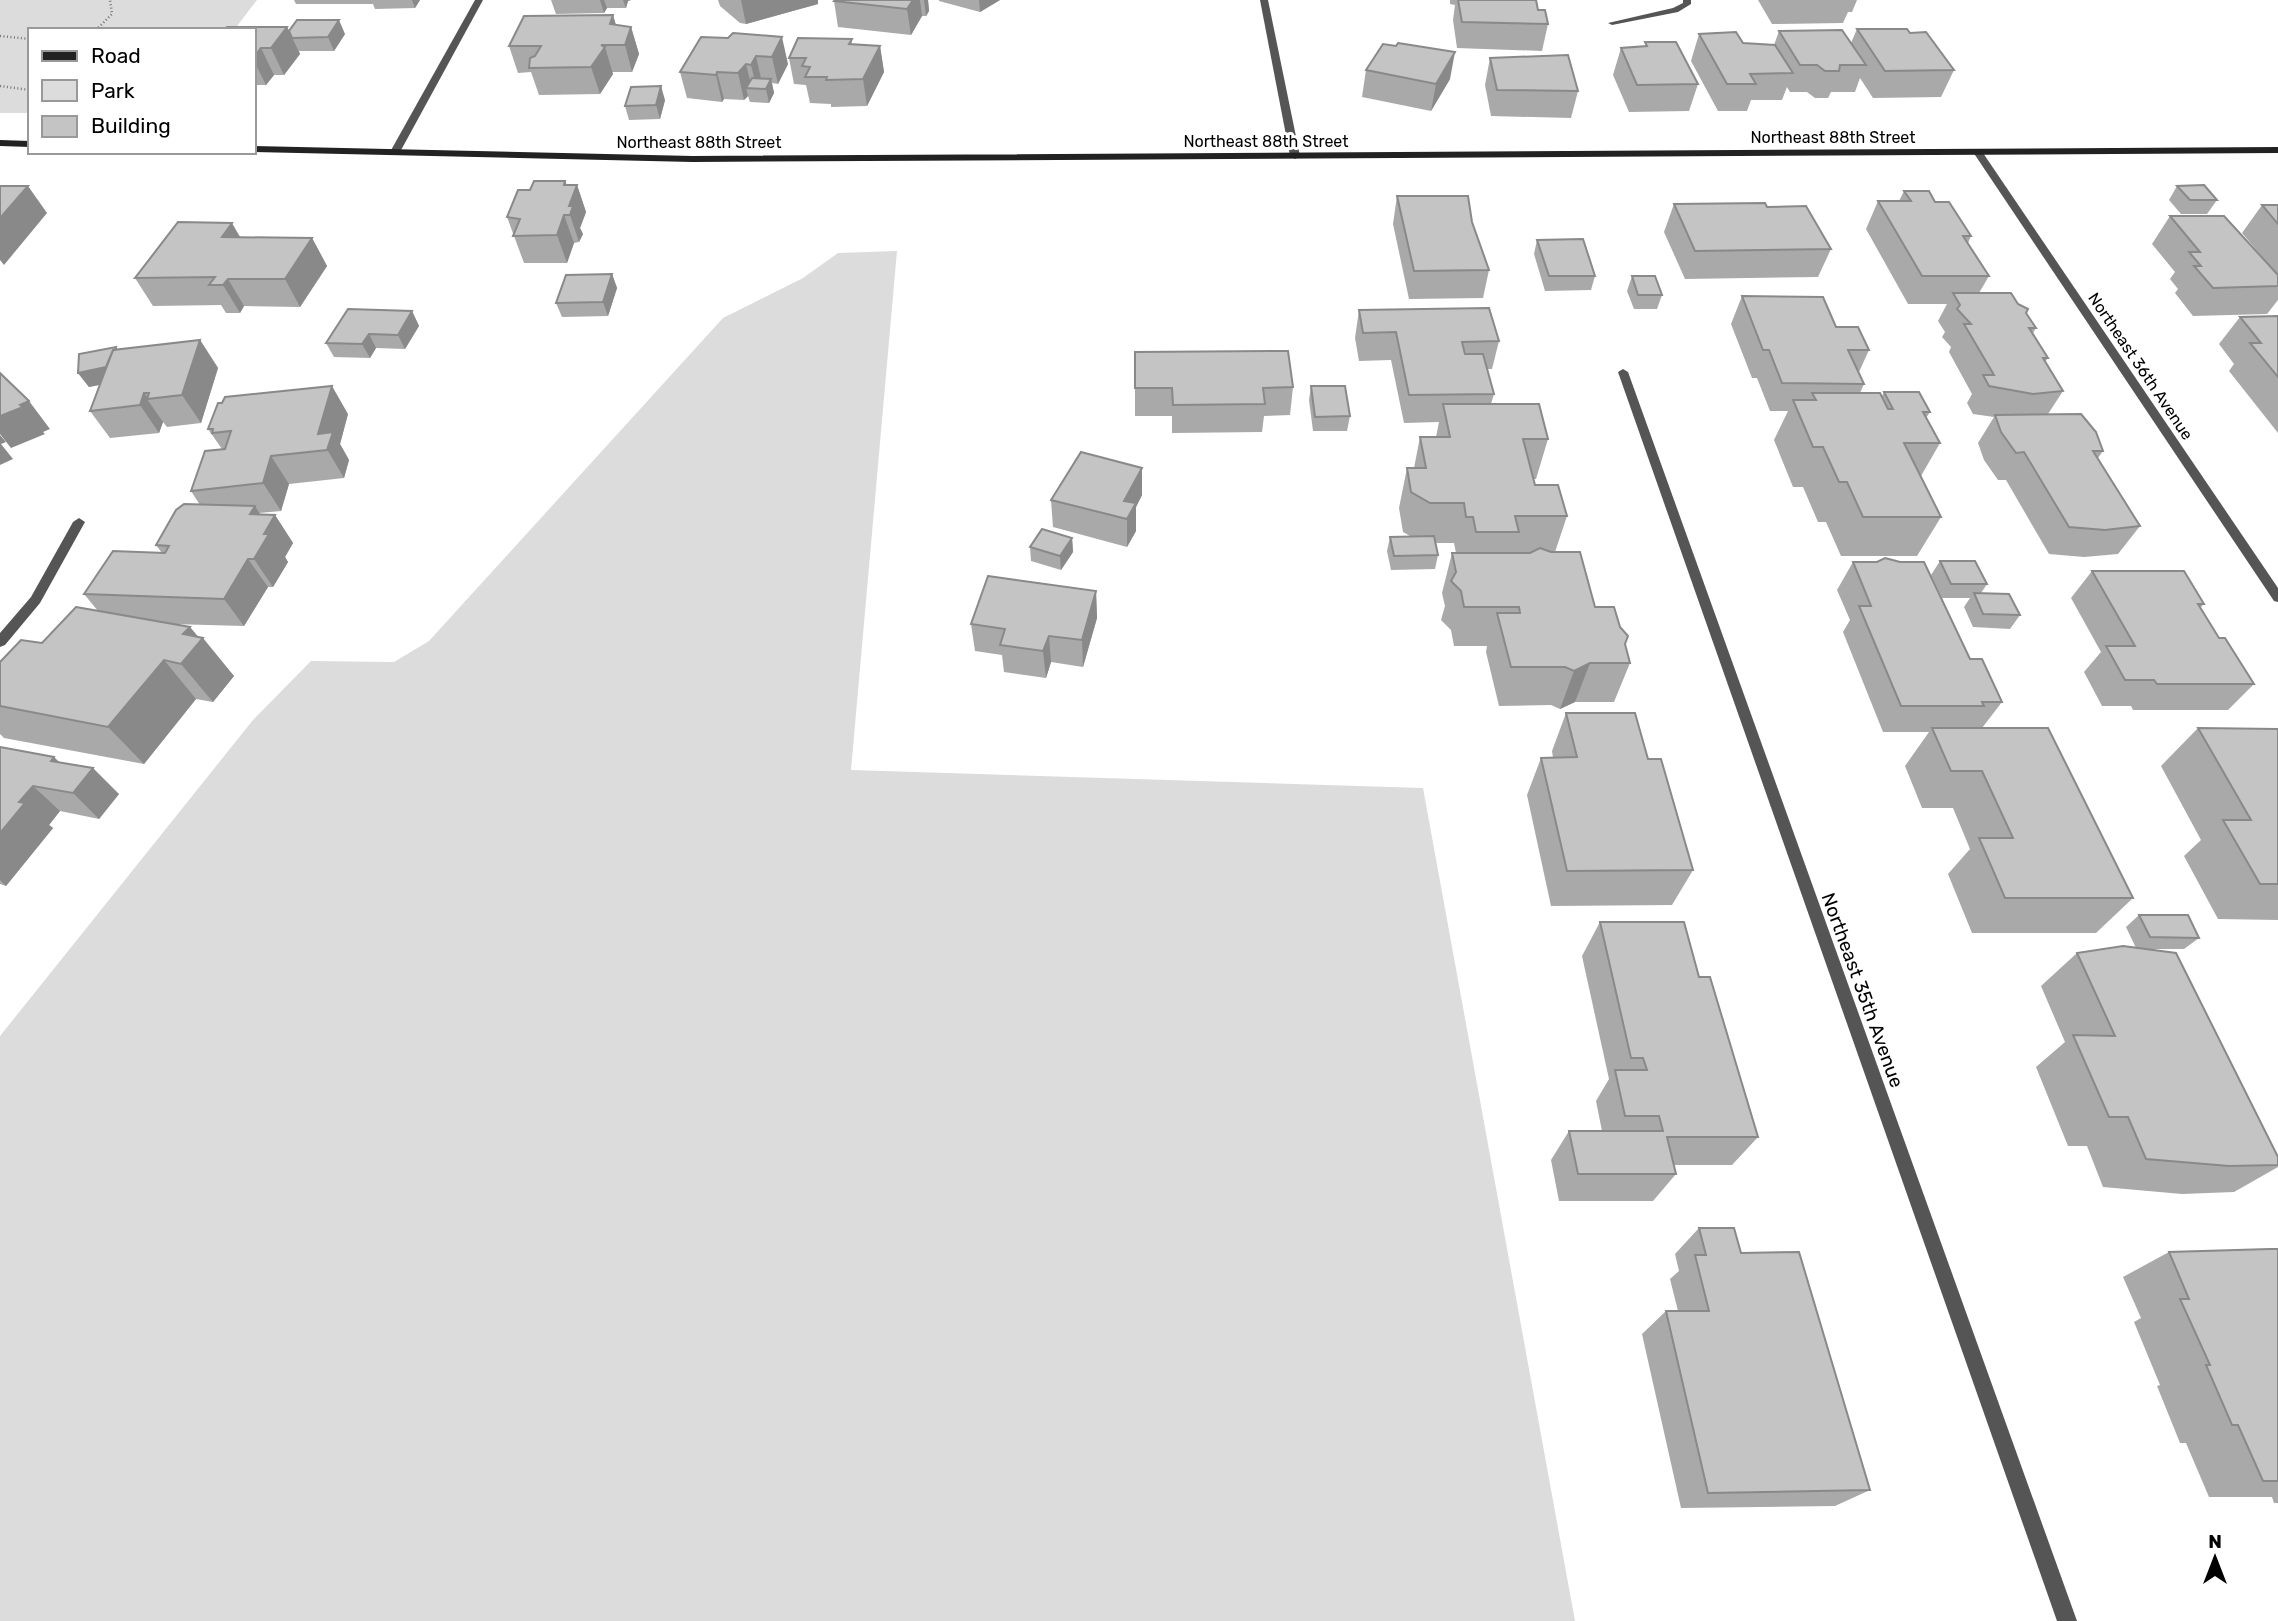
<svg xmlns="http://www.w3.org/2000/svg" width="2278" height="1621" viewBox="0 0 2278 1621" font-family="Rubik,sans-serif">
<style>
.green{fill:#dcdcdc}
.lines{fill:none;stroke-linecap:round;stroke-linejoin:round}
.path{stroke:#777;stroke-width:2.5;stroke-dasharray:1 2.5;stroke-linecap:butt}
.street{fill:#555;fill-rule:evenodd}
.secondary{fill:#222;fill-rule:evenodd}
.wall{fill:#a9a9a9}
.shaded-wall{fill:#898989}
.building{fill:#c4c4c4;stroke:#898989;stroke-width:2}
.labels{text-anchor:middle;stroke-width:6;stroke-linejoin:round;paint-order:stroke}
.far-street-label{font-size:16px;fill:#000;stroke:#fff}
.street-label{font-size:19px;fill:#000;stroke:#fff}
</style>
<rect width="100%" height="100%" fill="#fff"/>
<g class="green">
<path d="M0,0h257l-23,30h-204v83h-30z"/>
<path d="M897,251l-46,519 572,18 152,833h-1575v-585l253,-316 58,-59 83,1 35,-21 294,-323 80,-40 35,-25z"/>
</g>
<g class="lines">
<g class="path">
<path d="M96,30l16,-16 -2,-14"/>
<path d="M0,36l30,3"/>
<path d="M0,86l30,4"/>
</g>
<g class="street">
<path d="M475,0h8l-83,152 -8,2 -2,-2z"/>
<path d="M1260,0h8l32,156 -5,3 -5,-3z"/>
<path d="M1683,0h8v4l-13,8 -66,13 -4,-2 65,-15 10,-5z"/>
<path d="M1975,150h6l297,438v14l-4,-1 -301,-449z"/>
<path d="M1623,369l5,3 449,1249h-20l-439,-1249z"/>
<path d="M79,518l6,4 -45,81 -35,42 -5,2v-14l31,-36 42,-75z"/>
</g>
<g class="secondary">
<path d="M0,140l30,1v6l-30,-1z"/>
<path d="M254,146l439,10 1585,-9v6l-1585,9 -439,-10z"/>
</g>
</g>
<g class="wall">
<path d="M294,0h126l-5,8 -40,1 -2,-5h-77z"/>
<path d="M551,0h80l-3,1 -2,7h-19l-3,5 -48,1z"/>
<path d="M718,0h100v4l-72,20 -6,-1 -20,-17z"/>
<path d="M835,0h93l1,11 -3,5h-4l-11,19 -73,-8 -4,-26z"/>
<path d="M939,0h61l-20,12 -41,-11z"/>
<path d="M1450,0h86l2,10 10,14 -6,27 -85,-3 -4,-28 2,-15 -5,-1z"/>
<path d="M1758,0h99l-5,12h-4l-5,11 -71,1z"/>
<path d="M616,25l15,2 8,27 -7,18h-20l1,2 -13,20 -61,1 -8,-23 -13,1 -9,-27z"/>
<path d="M287,27l2,4 56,3 -11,17h-35l1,3 -16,21h-10l-8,10h-12v-55z"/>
<path d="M1857,29l53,4 44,37 -13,27 -68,1 -13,-20 -5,14h-24l-3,6h-13l-8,-6h-17l-3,-5 -5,13h-31l-4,11h-29l-27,-50 8,-27 44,9 31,2 5,-14 72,12z"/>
<path d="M728,38l60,26 -10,20 -6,-1 2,10 -5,10 -19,-1 -2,-6 -4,4 -20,-1 -2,3 -35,-4 -7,-26z"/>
<path d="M852,39v5l28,2 4,26 -17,34 -36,1v-3l-21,-1 -4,-18 -12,-1 -5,-26z"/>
<path d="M1645,42l53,42 -9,27 -60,1 -16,-37 8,-27 24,-2z"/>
<path d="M1396,46l54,33 -19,32 -69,-14 4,-27z"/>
<path d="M1490,58l88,33 -7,27 -80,-2 -6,-31z"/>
<path d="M665,100l-5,19 -31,1 -4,-14z"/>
<path d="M565,181l2,4h10l9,27 -6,16 3,6 -4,8 -5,1 -7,20h-43l-17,-46 23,-27z"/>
<path d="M2177,186l40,14 -10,14h-26l-12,-14z"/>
<path d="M1904,191l31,11 36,34 -3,7 21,33 -10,17 39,11 8,9 10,15 -3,5 15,25 -3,4 18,29 -15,23 55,37 -5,7 42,68 -22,28 -34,3 -35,-3 -43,-74h-8l-14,-20 -6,-17 16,-26 -21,-3 -6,-11 5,-9 -23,-42 2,-5 -9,-10 3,-5 -7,-11 9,-17h-39l-42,-75 12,-28h21z"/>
<path d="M1397,196l75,26 17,48 -6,28 -74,1 -16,-75z"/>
<path d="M1674,204l93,3 64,42 -13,28 -133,2 -21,-47z"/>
<path d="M2262,205h16v95l-11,14 -74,2 -18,-23 3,-4 -8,-10 5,-7 -23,-28 18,-28 99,49 -27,-32z"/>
<path d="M240,237l72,1 15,28 -27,41 -56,-1 -4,7h-14l-5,-8 -68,1 -18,-28z"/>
<path d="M1537,240l58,36 -4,14 -46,1 -11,-37z"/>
<path d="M612,274l5,14 -9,28 -46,1 -6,-14z"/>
<path d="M1632,276l30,19 -5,14h-23l-7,-18z"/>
<path d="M1742,296l94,31 33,23 -10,22 5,12 -4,9 22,3 2,-4 46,20 -4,6 14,25 -19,33 20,41 -24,39h-76l-15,-34h-8l-15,-35h-10l-19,-47 14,-29h-18l-13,-33h-5l-21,-54z"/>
<path d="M1359,310l140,31 -7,28h-5l7,25 -3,10 57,35 -12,40h-3l2,6 32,31 -12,36 40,55 30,37 5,19 -16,39h-39l-15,7 -9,-4 -52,1 -13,-54 1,-6h-33l-3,-16 -10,-10 4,-14 -3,-13 10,-40h4l-2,-10h-18l2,12 -3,14 -44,1 -4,-19 3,-14 20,-1 -7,-4 -4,-24 8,-40h7l6,-31h16l3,-15 -35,1 -13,-63 -32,1 -4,-23z"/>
<path d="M412,311l7,15 -14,23 -29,-1 -6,10 -36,-1 -8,-14z"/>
<path d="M2278,316v117l-49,-62 5,-7 -15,-20 21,-27z"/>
<path d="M200,340l18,28 -17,55 -34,4 -4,-5 -4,11 -49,5 -20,-27 9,-26 -10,2 -11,-14 38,-26 2,3z"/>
<path d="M1135,352l158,35 -3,28 -26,1 -2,16 -90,1v-17h-37z"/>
<path d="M1311,386l39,30 -3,15h-34l-4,-31z"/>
<path d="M348,414l-8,30 9,16 -5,18 -55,6 -8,27 -22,2 1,2h15l18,28 -8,14 3,5 -15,25h-5l-24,39 -73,-2 27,13 36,39 -21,26 -17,-3 -52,65 -140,-26 -4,-4v-72l42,-19 56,-32 -14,-17 78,-41 -6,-8 44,-40 -9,-14 31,-42 -14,-20z"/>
<path d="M1142,468v27l-6,12v24l-9,16 -74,-20 -2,-27z"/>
<path d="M1072,538l1,14 -12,18 -30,-9 -1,-14z"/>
<path d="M1940,561l47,23 -6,9 39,22 -10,14 -37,-2 -9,-20 6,-9h-28l-11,-23z"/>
<path d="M1853,562h24l93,97 32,43 -20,26 151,170 -37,35h-124l-24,-59 22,-25 -17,-41h-31l-17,-42 24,-34h-46l-40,-100 7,-12 -13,-30z"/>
<path d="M2092,571l112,33 -4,4 19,30 35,46 -26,26h-95l-2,-4h-29l-18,-34 17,-20 -30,-54z"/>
<path d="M1096,591l1,27 -14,49 -32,-5 -5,16 -42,-6 -2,-17 -27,-4 -4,-27z"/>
<path d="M1566,713l82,46 45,111 -21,35 -121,1 -24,-111 14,-37h12l-1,-7z"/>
<path d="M2198,728l80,1v191l-60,-1 -34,-63 17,-16 -40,-74z"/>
<path d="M0,747l60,16 59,31 -20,25 -39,-8 -11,14 4,3 -47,58 -6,-2z"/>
<path d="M2139,915l60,23 -15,11h-42l136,208v10l-44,25 -52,2 -79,-7 -16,-41h-19l-32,-79 29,-25 -24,-56 36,-33 59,-5 -10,-21z"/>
<path d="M1600,922l99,55 59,160 -26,28h-58l2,9 -23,27h-94l-8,-41 18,-29h33l-6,-30 13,-22 -27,-123z"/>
<path d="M1699,1228l42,25 129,237 -35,16 -154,2 -39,-174 24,-23h12l-8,-32 9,-8 -4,-17z"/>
<path d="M2278,1249v254h-4l-2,-6h-63l-23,-54h-6l-23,-57 3,-1 -26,-63 7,-4 -18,-41 46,-25z"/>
</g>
<g class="shaded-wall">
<path d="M412,0h8l-5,8z"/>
<path d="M600,0h4l3,8 -3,5z"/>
<path d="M623,0h8l-3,1 -2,7z"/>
<path d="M741,0h77v4l-72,20z"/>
<path d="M913,0h7l2,16 -11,19 -4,-26z"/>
<path d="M924,0h4l1,11 -3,5z"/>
<path d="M979,0h21l-20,12z"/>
<path d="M613,15l8,26 -11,-17z"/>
<path d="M339,20l6,14 -11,17 -6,-14z"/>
<path d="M287,27l13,27 -16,21 -13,-27z"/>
<path d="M631,27l8,27 -7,18 -7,-27z"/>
<path d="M782,37l6,27 -10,20 -6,-27z"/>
<path d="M880,46l4,26 -17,34 -4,-27z"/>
<path d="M605,47l8,27 -13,20 -9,-27z"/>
<path d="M261,48l13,27 -8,10 -12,-24v-4z"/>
<path d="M1455,52l-5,27 -19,32 5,-27z"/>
<path d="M756,56l6,27 -5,6 -6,-24z"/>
<path d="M746,64l6,25 -6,-1 2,8 -4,4 -6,-27z"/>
<path d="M717,72l7,27 -2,3 -6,-27z"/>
<path d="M771,79l3,14 -5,10 -3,-14z"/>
<path d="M661,86l4,14 -5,19 -4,-14z"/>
<path d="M565,181l6,17 6,-13 9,27 -6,16 3,6 -4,8 -9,-27 -6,-30z"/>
<path d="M28,186l19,27 -43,52 -4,-5v-42z"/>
<path d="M564,215l10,28 -7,20 -10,-28z"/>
<path d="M232,223l16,28 -26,-14z"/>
<path d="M312,238l15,28 -27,41 -15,-28z"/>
<path d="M612,274l5,14 -9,28 -5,-14z"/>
<path d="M228,279l16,27 -4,7 -17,-28z"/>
<path d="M412,311l7,15 -14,23 -7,-14z"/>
<path d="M369,334l7,14 -6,10 -8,-14z"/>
<path d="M200,340l18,28 -17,55 -19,-28z"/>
<path d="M116,347l9,14 -1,19 -35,7 -11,-14z"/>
<path d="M332,386l16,28 -8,30 9,16 -5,18 -26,-44z"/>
<path d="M144,393l5,6h-2l16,23 -4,11 -19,-28z"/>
<path d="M29,401l21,28 -7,3 2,2 -34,14 -11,-14v-18z"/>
<path d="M0,435l6,7 -5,2 12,15 -13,6z"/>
<path d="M271,456l18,28 -8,27 -18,-28z"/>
<path d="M1142,468v27l-6,12v24l-9,16v-28l-3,-18z"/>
<path d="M255,506l13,21 7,-12 18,28 -8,14 3,5 -15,25 -19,-28 -4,-45z"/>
<path d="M1072,538l1,14 -12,18 -1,-14z"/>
<path d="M248,559l20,28 -24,39 -20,-27z"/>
<path d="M1096,591l1,27 -14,49 -1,-27z"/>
<path d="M190,627l11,13 2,-2 31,38 -21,26 -32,-38 2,-30z"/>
<path d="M1049,636l2,26 -5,16 -3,-27z"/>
<path d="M164,660l32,39 -52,65 -36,-37z"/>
<path d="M1590,663l-15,39 -15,7 14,-38z"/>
<path d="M54,757l26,25 -29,-21z"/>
<path d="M93,768l26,26 -20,25 -26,-26z"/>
<path d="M33,786l27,25 -11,14 4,3 -47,58 -6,-6v-47l19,-31z"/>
</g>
<g class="building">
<path d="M835,0h78l-6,9 -73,-8z"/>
<path d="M1458,0h78l2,10h7l3,14 -86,-2z"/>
<path d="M613,15l-3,9 21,3 -6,18h-24l4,2 -14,20 -62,1 1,-10 5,-2 6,-10h-32l15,-30z"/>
<path d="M297,20h42l-11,17 -36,1 -3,-7z"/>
<path d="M227,27h60l-16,21h-10l-7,9v-27h-30z"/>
<path d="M1857,29h50l3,4 16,-1 28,38 -69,1z"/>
<path d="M1842,30l24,35h-26l-1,6h-14l-8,-6h-17l-21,-34z"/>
<path d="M1736,32l7,11 32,2 18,28 -43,1 6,10h-29l-28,-50z"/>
<path d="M733,33l49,4 -10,20 -16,-1 -5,9 -5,-1 -8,9 -21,-1 -1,3 -36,-3 21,-35 27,1z"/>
<path d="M798,38l54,1 -3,5 31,2 -17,33 -37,1 1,-3h-22l5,-10 -8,-1 4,-8h-17z"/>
<path d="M1645,42h31l22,42 -61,1 -16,-37 26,-2z"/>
<path d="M1398,43l57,9 -19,32 -70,-14 17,-26 13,2z"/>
<path d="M1568,55l10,36 -81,-1 -7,-32z"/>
<path d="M752,78l19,1 -5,10 -20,-1z"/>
<path d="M661,86l-5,19 -31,1 6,-19z"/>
<path d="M534,181h31l-1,4h13l-8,21h4l-3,9h-6l-7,20 -44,1 7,-17 -13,-2 11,-27h12z"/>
<path d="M2204,185l13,15h-27l-13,-14z"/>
<path d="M0,186h28l-28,32z"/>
<path d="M1904,191h25l6,11h14l22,34h-8l26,40h-67l-44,-75h33z"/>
<path d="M1397,196h71l4,26 17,48 -75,1z"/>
<path d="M1765,203l2,4 39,-1 25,43 -136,2 -21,-47z"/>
<path d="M2262,205h16v19z"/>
<path d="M2170,216h54l54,59v11l-65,2 -19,-22h7l-12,-14h11z"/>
<path d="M178,222l54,1 -10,14 90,1 -27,41h-57l-5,6h-14l6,-8 -80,1z"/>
<path d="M1583,239l12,37h-46l-12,-36z"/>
<path d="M612,274l-9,28 -47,1 10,-28z"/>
<path d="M1632,276h23l7,19h-24z"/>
<path d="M1953,293h58l7,11 10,5 -2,4 10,15h-7l19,30h-5l20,33 -30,3 -44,-8 -6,-11h11l-30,-51h7l-14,-15 3,-4z"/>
<path d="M1742,296l81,1 13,30h22l11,23h-21l16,34 -82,-1 -13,-33h-6z"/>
<path d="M1489,308l10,33 -37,1 3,12h18l11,40 -85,1 -13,-63 -33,1 -4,-23z"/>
<path d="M348,309l64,2 -14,24 -29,-1 -7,10 -36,-1z"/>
<path d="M2278,316v61l-28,-34h11l-21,-26z"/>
<path d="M200,340l-18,55 -35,4 2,-6h-5l-4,12 -50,6 23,-61z"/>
<path d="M116,347l-1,3h-2l-7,17 -28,6 1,-19z"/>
<path d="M1288,351l5,36 -30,1 2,16 -92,1 -1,-17h-37v-36z"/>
<path d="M0,373l29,28 -9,4 3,2 -23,9z"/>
<path d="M332,386l-14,48 15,-2 -6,18 -56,6 -8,27 -72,8 14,-40 20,-2 6,-18 -19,2 1,-4h-5l10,-26h4l3,-6z"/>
<path d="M1311,386h34l5,30 -35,1z"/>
<path d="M1884,392h35l11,20h-7l17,31h-36l37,74h-78l-16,-35h-8l-16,-35h-10l-20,-47h23l-4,-7h68l8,16h5z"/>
<path d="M1443,404h96l9,35h-25l12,46h23l9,31h-52l4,16h-43l-3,-15h-7l-2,-14h-34l-19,-11 -4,-24h19l-6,-31h30z"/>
<path d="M2081,414l15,18 7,19h-10l47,75 -35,4 -36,-3 -45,-75 -8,1 -15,-21 -6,-17z"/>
<path d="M1081,452l61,16 -18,33 12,2 -9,16 -76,-19z"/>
<path d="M184,504l71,2 -5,8 25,1 -11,19h5l-15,25h-6l-24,40 -140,-5 29,-43 52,2 4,-7 -13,-1 20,-35z"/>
<path d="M1042,529l30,9 -12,18 -30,-9z"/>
<path d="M1434,536l4,19 -44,1 -4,-19z"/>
<path d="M1540,548l11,4h29l15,55h19l6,20 8,9 -3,8 5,19h-40l-16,8 -9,-4h-54l-14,-54h23l-1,-6h-55l-3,-16 -10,-10 5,-9 -4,-19h78z"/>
<path d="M1885,558l15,4h24l46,97h12l20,43h-20l2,4h-83l-42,-100h12l-18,-44h24z"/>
<path d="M1940,561h35l12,23h-36z"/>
<path d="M2092,571h92l20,33h-6l21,34h6l29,46h-97l-3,-4h-29l-19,-34h29z"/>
<path d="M988,576l108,15 -14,49 -33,-4 -6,15 -43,-6 5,-16 -34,-5z"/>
<path d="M1974,593l35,1 11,21 -37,-1z"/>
<path d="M76,607l114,20 -7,7 20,4 -22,26 -17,-4 -56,67 -108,-21v-44l21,-22 21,3z"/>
<path d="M1566,713h69l13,46h13l32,111 -126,1 -26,-113 36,-1z"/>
<path d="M1932,728h116l85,170h-128l-26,-60h34l-31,-67h-31z"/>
<path d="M2198,728l80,1v155h-18l-37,-64h28z"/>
<path d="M0,747l54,10 -3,4 42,7 -20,25 -40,-7 -14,16 6,1 -25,30z"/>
<path d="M2139,915h49l11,23 -49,-1z"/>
<path d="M1600,922h84l15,55h11l48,160h-91l9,37h-98l-9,-43h94l-4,-15h-34l-10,-46h32l-4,-12h-12z"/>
<path d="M2123,946l53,7 102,204v8l-49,1 -83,-7 -18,-42h-19l-36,-82 42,1 -38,-83z"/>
<path d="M1699,1228h35l7,25 58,-1 71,238 -162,3 -42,-182h43l-14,-56h11z"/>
<path d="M2270,1249h8v232h-15l-25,-56h-6l-26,-60h4l-30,-66h9l-20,-47z"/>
</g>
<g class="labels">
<g class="far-street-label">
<text x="1833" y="143">Northeast 88th Street</text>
<text x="1266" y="147">Northeast 88th Street</text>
<text x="699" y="148">Northeast 88th Street</text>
<text transform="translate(2141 366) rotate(56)" y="6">Northeast 36th Avenue</text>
</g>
<g class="street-label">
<text transform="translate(1863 990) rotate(70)" y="7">Northeast 35th Avenue</text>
</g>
</g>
<rect x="28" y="28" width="228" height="126" fill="#ffffff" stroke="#999999" stroke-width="2"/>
<rect x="42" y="51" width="35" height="10" fill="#222222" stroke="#999999" stroke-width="2"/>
<text x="91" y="63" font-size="21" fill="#000000">Road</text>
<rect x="42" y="80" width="35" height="21" fill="#dcdcdc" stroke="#999999" stroke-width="2"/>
<text x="91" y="98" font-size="21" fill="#000000">Park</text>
<rect x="42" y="116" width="35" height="21" fill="#c4c4c4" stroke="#999999" stroke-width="2"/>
<text x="91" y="133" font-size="21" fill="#000000">Building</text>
<g transform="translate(2215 1558)" stroke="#ffffff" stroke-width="5" paint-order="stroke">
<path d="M0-5L12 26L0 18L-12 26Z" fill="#000000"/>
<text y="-10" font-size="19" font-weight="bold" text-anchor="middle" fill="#000000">N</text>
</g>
</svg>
